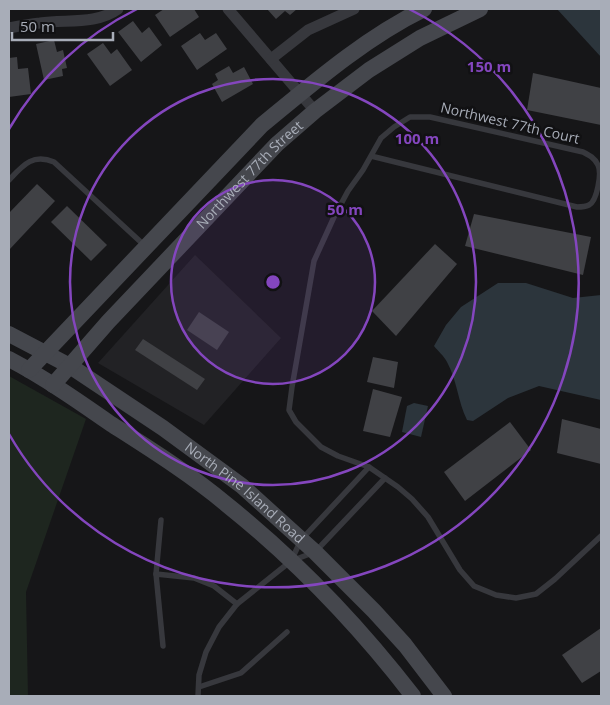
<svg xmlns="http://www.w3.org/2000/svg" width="610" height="705" viewBox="0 0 610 705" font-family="'Open Sans',sans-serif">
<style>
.built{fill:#222225}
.green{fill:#1e261f}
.water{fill:#2c353c}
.building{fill:#404145}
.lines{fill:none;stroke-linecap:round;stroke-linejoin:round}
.lane{stroke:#37383d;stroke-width:5.5}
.street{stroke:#37383d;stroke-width:11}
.secondary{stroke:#45474d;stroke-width:16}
.ring{fill:none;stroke:#8446be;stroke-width:2.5}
.labels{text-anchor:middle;stroke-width:5;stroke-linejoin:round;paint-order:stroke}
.street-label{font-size:14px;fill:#a8adb8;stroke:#111113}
.centre{fill:#8446be;stroke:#111113;stroke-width:2.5}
.ring-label{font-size:15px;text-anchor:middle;font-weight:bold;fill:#8446be;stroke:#111113;stroke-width:5;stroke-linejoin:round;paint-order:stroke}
</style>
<rect width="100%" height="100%" fill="#161618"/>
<path class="built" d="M195,255l86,83 -77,87 -106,-62z"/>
<path class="green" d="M9,376l77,43 -60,173 2,104h-19z"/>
<g class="water">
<path d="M557,9h44v48z"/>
<path d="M498,283h28l47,15 28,-3v105l-62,-14 -31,12 -35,23 -6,-1c-9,-18 -10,-40 -20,-58 -3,-6 -9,-11 -13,-16l12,-21 15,-18z"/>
<path d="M414,403l14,3 -7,31 -19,-5 5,-26z"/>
</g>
<g class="building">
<path d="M164,9h30l5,8 -29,20 -15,-22z"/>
<path d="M267,9h30l-7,6 -5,-4 -9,8z"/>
<path d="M133,21l9,12 7,-6 13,18 -21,17 -23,-30z"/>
<path d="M200,33l5,7 11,-7 11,16 -30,21 -16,-24z"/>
<path d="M54,40l3,12 6,-2 4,18 -5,1 1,7 -19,4 -8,-36z"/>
<path d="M103,43l8,11 6,-5 15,21 -22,16 -23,-32z"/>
<path d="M17,57l1,12 10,-1 3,26 -22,3v-39z"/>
<path d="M229,66l4,7 11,-6 9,17 -31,18 -10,-18 6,-4 -3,-6z"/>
<path d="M533,73l68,15v37l-74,-15z"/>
<path d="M37,184l18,17 -46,49v-37z"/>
<path d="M67,206l40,39 -16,16 -40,-39z"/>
<path d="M474,214l117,23 -8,38 -118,-29z"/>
<path d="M435,244l22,20 -61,72 -24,-25z"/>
<path d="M199,312l30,20 -12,18 -30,-20z"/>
<path d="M143,339l62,40 -8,11 -62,-40z"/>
<path d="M373,357l25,5 -4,26 -27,-6z"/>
<path d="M373,389l29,8 -12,40 -27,-6z"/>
<path d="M562,419l39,10v35l-44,-11z"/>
<path d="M510,422l21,28 -66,51 -21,-29z"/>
<path d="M601,628v43l-19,12 -20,-28z"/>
</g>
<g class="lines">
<g class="lane">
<path d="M371,156l206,51c4,0 8,0 12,-2 8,-4 13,-32 9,-40 -3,-7 -9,-10 -15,-13l-153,-35h-20l-16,10 -13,11 -18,32 -15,21 -14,26 -20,44 -22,126 -3,23 7,12 25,25 17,9 31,11 29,20 14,12 16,18 32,53 14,16 22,9 20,3 20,-4 19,-15 46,-43"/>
<path d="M9,180c14,-15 24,-27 45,-18l90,83"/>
<path d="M292,559l9,-19 68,-73"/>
<path d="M156,574l5,-54"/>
<path d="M163,646l-7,-72 38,4 20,8 23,18"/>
<path d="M199,687l42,-14 46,-41"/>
<path d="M198,696l1,-21 7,-23 13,-25 18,-23 54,-43 24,-9 70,-74"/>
</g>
<g class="street">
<path d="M228,9l87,102"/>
<path d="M9,28c10,-2 21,-4 31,-5 26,-4 56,2 78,-14"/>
<path d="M271,59l37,-29 46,-21"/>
</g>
<g class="secondary">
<path id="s1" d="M9,334l61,32 93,62 79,58 73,66 59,59 31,34 39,51"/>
<path d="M9,359c36,19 69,42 102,65 39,25 79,50 115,80 70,56 133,122 187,192"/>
<path d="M29,370l233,-245c51,-42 103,-87 162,-116"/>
<path id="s2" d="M53,385l55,-63 169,-178 38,-33 54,-41 51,-32 60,-29"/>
</g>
</g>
<circle cx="273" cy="282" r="102" fill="#8446be" fill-opacity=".12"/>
<g class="ring">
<circle cx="273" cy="282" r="102"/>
<circle cx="273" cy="282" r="203"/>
<path d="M9 129A305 305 0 0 1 137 9M409 9A305 305 0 1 1 9 434"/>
</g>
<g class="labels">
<g class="street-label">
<text transform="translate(510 123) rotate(13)" y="5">Northwest 77th Court</text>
<text dy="5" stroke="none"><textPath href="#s2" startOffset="288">Northwest 77th Street</textPath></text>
<text dy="5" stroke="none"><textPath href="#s1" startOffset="285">North Pine Island Road</textPath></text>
</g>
</g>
<circle cx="273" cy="282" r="8" class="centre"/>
<g class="ring-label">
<text x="489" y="72">150 m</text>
<text x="417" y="144">100 m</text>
<text x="345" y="215">50 m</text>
</g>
<rect width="610" height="705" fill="none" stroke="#a8adb8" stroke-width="20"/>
<path d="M12 32v8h101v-8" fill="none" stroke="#a8adb8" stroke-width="2.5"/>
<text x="20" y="32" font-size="15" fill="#a8adb8" stroke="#111113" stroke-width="4" paint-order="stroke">50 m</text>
</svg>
